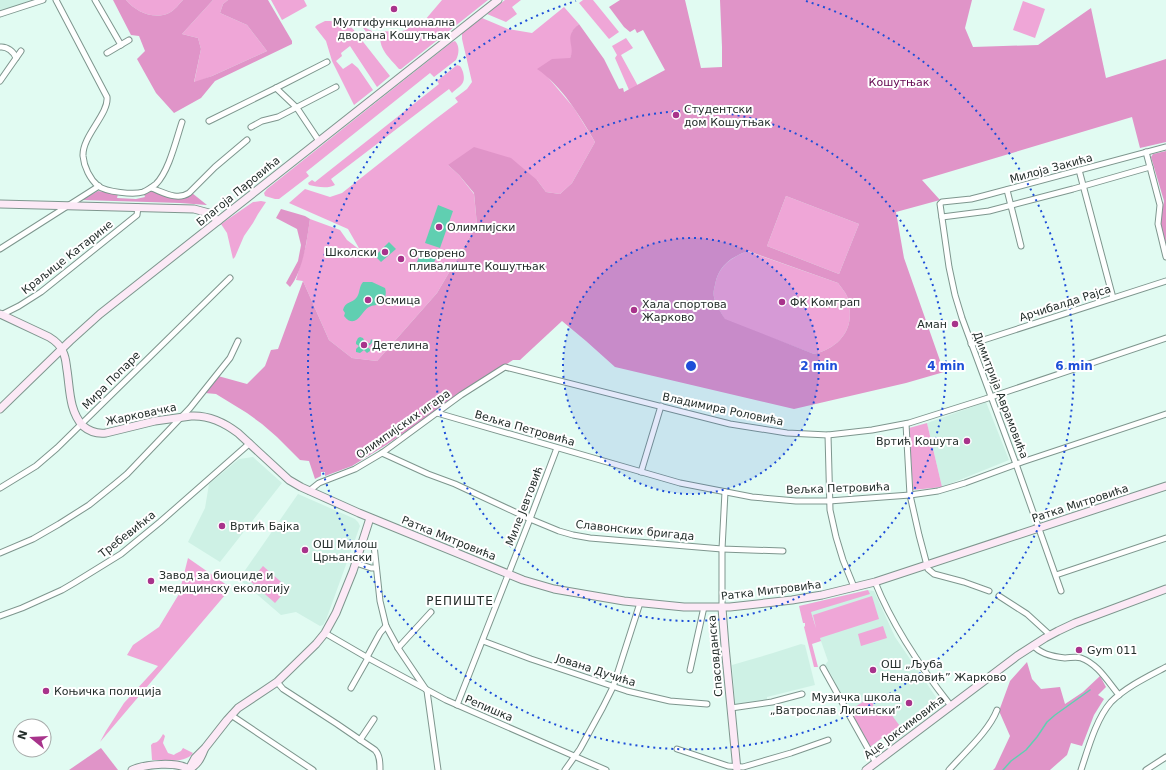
<svg xmlns="http://www.w3.org/2000/svg" width="1166" height="770" viewBox="0 0 1166 770" font-family="'DejaVu Sans',sans-serif">
<style>
.built{fill:#cef1e5}
.green{fill:#efa6d7}
.forest{fill:#e094c8;fill-rule:evenodd}
.water{fill:#60cfb1}
.lines{fill:none;stroke-linecap:round;stroke-linejoin:round}
.stream{stroke:#60cfb1;stroke-width:1.5}
.street-casing{stroke:#7e968e;stroke-width:7}
.secondary-casing{stroke:#7e968e;stroke-width:9}
.street{stroke:#fff;stroke-width:5}
.secondary{stroke:#fce9f6;stroke-width:7}
.ring{fill:none;stroke:#1d4ed8;stroke-width:2;stroke-dasharray:2 4}
.poi-dot{fill:#a8338b;stroke:#fff;stroke-width:1.5}
.labels{text-anchor:middle;stroke-width:4;stroke-linejoin:round;paint-order:stroke}
.poi-label{font-size:11px;fill:#242e2b;stroke:#fff;text-anchor:start}
.park-label{font-size:11px;fill:#640851;stroke:#fff}
.street-label{font-size:11px;fill:#242e2b;stroke:#fff}
.neighbourhood-label{font-size:12px;letter-spacing:1px;fill:#242e2b;stroke:#fff}
.centre{fill:#1d4ed8;stroke:#fff;stroke-width:2}
.ring-label{font-size:12px;text-anchor:middle;font-weight:bold;fill:#1d4ed8;stroke:#fff;stroke-width:4;stroke-linejoin:round;paint-order:stroke}
</style>
<rect width="100%" height="100%" fill="#e1fbf2"/>
<g class="built">
<path d="M0,0h31v2l-31,9z"/>
<path d="M986,402l23,58 -67,27 -15,-64z"/>
<path d="M253,457l29,26 -62,79 -32,-20 17,-34 4,-24 30,-25z"/>
<path d="M298,494l57,25 3,3 2,4 -34,94 -3,5 -3,1 -24,-14 -15,3 -42,-36z"/>
<path d="M868,590l6,1 21,46 47,69 -52,39 -8,-7 -12,9 -27,-48 -11,-23 -7,-11 3,-4 -20,-57z"/>
<path d="M801,644l4,1 10,40 -48,12v3l-32,4 -3,-39 41,-12z"/>
</g>
<g class="green">
<path d="M126,0h57c-4,4 -8,10 -14,13 -15,7 -33,-1 -43,-13z"/>
<path d="M213,0h15l-5,4 -3,9 27,12 20,26 -55,25 -18,7 7,-34 -3,-11 -16,-4z"/>
<path d="M271,0h33l3,6 -25,14z"/>
<path d="M442,0h46l-87,69h-2c-10,-12 -22,-21 -18,-37 12,-3 27,5 31,-11h1l1,4h11v-5z"/>
<path d="M505,0h16l-9,7 5,7 -11,8 -19,-8z"/>
<path d="M583,0h10l26,32 -10,7 -30,-36z"/>
<path d="M1023,1l22,8 -10,29 -22,-8z"/>
<path d="M564,7l15,17 -7,8 1,20 -3,6 -24,17 28,33 21,34 -23,41 -12,11 -14,-2 -9,-12 -89,-15 11,10 15,19 3,31 -40,68 -60,68 -25,-3 -23,-18 -26,-59 -7,-1 10,-35 4,-26 30,11 7,10 13,10 -12,-21 -59,-26 16,-14 25,8 12,-4 91,-72 25,-19 -3,-4 12,-9 5,-7 -10,-43v-6l20,-15 26,11 24,4z"/>
<path d="M357,20h3l4,7 8,4v5l-2,1z"/>
<path d="M325,21c12,0 19,0 28,8l37,47 -13,11 -27,-41 -9,7 1,3 -6,5 7,8 9,-6 6,5 15,22 -19,15 -22,-44 -6,-20 -11,-14 2,-2z"/>
<path d="M626,38l7,10 -12,7 17,31 -9,4 -14,-32 2,-3 -5,-9z"/>
<path d="M455,41c5,5 4,13 1,19l-22,17 -4,-4 -124,99 3,4 -30,23h-4l-10,-3 -1,-3 3,-4 185,-147z"/>
<path d="M457,65c4,1 4,2 6,7 3,12 -2,13 -11,21l-3,-4 -118,90 4,6c-7,4 -18,2 -26,0l-1,-2 4,-3 3,2 124,-98 -2,-3z"/>
<path d="M786,196l73,28 -20,50 -72,-28z"/>
<path d="M261,201l5,1 -8,12 -5,9 -9,13 -9,21 -2,2 -6,-26 -6,-9 32,-22z"/>
<path d="M747,251l91,32c3,4 7,9 9,13 1,3 1,6 2,9 5,26 -11,43 -35,49l-89,-34c-4,-8 -9,-14 -11,-23 -1,-4 0,-8 1,-12 3,-19 16,-27 32,-34z"/>
<path d="M927,423l15,64 -29,3 -4,-62z"/>
<path d="M188,558l43,30 -131,154 6,-11 18,-28 34,-37 -31,-11 6,-10 26,-18 20,-33z"/>
<path d="M263,566l25,22 -13,15 -25,-22z"/>
<path d="M868,590l2,4 -59,18 5,16 -3,-13 59,-19 7,23 -59,19 1,3 -9,3 6,23h-4l-10,-40 1,-1v-3h-2l-4,-17z"/>
<path d="M883,626l4,12 -26,8 -3,-12z"/>
<path d="M871,697l1,2 2,11 6,3 8,-3 17,23 -15,12 -8,-7 -12,9 -20,-35 8,-7z"/>
<path d="M163,734l2,2 -2,7 5,10 6,2 1,-1 6,-3 2,-3 10,5c-8,11 -29,7 -41,7l-1,-15 2,-2c5,0 8,-5 10,-9z"/>
</g>
<g class="forest">
<path d="M113,0h13c10,12 28,20 43,13 6,-3 10,-9 14,-13h30l-31,34 16,4 3,11 -7,33 18,-6 55,-25 -20,-26 -27,-12 3,-9 5,-4h40l24,41v3l-77,37 -14,17 -27,15 -18,-20 -19,-34 8,-8 -6,-15 -8,-1z"/>
<path d="M620,0h65l16,68 21,-1v-20l-2,-47h252l-7,28 8,19 65,-2 53,-37 15,70 60,-19v83l-26,6 -8,-31 -210,63 18,20 -44,12 8,46 40,114 -38,11 -112,26 -179,-42 -29,-26 -24,-20 -42,39h-7l-25,16 -102,69 -34,21 -27,10v-4h-4v4l-6,3 -6,-18 -9,-1 -23,-23 -15,-13 -15,-11 -31,-19 -11,-1 13,-17 29,8 18,-18 6,-16 7,-1 25,-68 26,59 23,18 25,3 60,-68 40,-68 -3,-32 -15,-18 -11,-10 26,-18 37,11 26,22 9,12 14,2 12,-11 23,-41c-15,-26 -33,-56 -58,-73l15,-10 18,-1c5,-10 -3,-17 2,-26 1,-3 5,-6 7,-8l25,35 15,30 4,-1 1,4 41,-22 -22,-40 -6,3 -2,-4 -5,3 -6,-5 -15,-20zM786,196l73,28 -20,50 -72,-28zM748,251l90,32c3,4 7,9 9,13 1,3 1,6 2,9 5,26 -11,43 -35,49l-89,-35c-4,-7 -9,-13 -11,-22 -1,-4 0,-8 1,-12 3,-19 16,-28 33,-34z"/>
<path d="M1166,151v93l-6,-20 4,-23 -13,-44 2,-3z"/>
<path d="M98,191l20,3 -1,4 19,1 9,-2 -1,-3 7,-3 27,8 9,-2 5,-4 15,12 -27,-2 -98,-3z"/>
<path d="M281,209l24,7 5,3c-3,21 -7,52 -20,68l-4,-4 12,-22 3,-16 -4,-16 -21,-11z"/>
<path d="M1027,662l5,17 9,10 19,-2 5,17 18,-12 17,-16 6,11 -8,8 6,4 -10,16 -12,31 -11,-3 -4,12 -17,15h-57l2,-2 15,-32 -11,-25 11,-30z"/>
<path d="M101,748l17,22h-49z"/>
</g>
<g class="water">
<path d="M438,205l15,6 -13,37 -15,-5z"/>
<path d="M389,242l7,7 -15,13 -6,-6z"/>
<path d="M427,250l6,2 3,6 -4,9 -15,-5 4,-10z"/>
<path d="M363,282h9l13,6c2,5 0,12 -4,16 -4,1 -8,1 -12,3 -7,3 -13,24 -25,9l1,-3 -2,-3c2,-9 9,-6 14,-13 3,-4 2,-11 6,-15z"/>
<path d="M360,337l3,1 2,5 1,1 4,-1 1,-4 2,2 -2,3 -4,3 3,2v2l-3,2 -3,-3 -4,3 -4,-1v-3l3,-3 -3,-2v-2l2,-4z"/>
</g>
<g class="lines">
<path class="stream" d="M1003,770l8,-9 15,-11 11,-13 10,-15 8,-7 35,-25"/>
<defs>
<g id="street">
<path d="M56,0l51,97c2,17 -25,39 -24,59 1,11 7,23 15,30 8,6 36,9 45,6 5,-2 9,-5 13,-8 13,-13 20,-44 26,-62"/>
<path d="M95,0l26,45"/>
<path d="M0,14l43,-14"/>
<path d="M0,47c7,-1 14,5 16,11"/>
<path d="M107,53l22,-13"/>
<path d="M0,81l21,-30"/>
<path d="M276,88l21,20 22,33"/>
<path d="M209,121l67,-33 51,-26"/>
<path d="M251,127l11,-6 16,-4 58,-30"/>
<path d="M1146,152l14,53 -2,19 8,33"/>
<path d="M1079,170l34,128"/>
<path d="M151,188c12,4 26,13 38,5l26,-26 32,-27"/>
<path d="M1007,190l14,56"/>
<path d="M942,217l47,-6 84,-22 77,-22"/>
<path d="M0,249l99,-63"/>
<path d="M1,315l18,-9 22,-14 96,-77 1,-8"/>
<path d="M971,344l195,-63"/>
<path d="M437,413l243,70 72,14 44,4h33l81,-6 28,-4 27,-8 57,-21 144,-48"/>
<path d="M906,424l4,71 9,40 9,34 6,5 30,8 25,9"/>
<path d="M828,435l2,75 6,27 7,23 11,27"/>
<path d="M382,453l46,21 27,10 75,35 29,12 14,4 17,3 132,11 61,2"/>
<path d="M641,472l20,-66"/>
<path d="M0,488l36,-22 21,-18 173,-170"/>
<path d="M309,491l10,-8 36,-14 27,-16 79,-58 44,-28 225,57 57,9 41,2 44,-5 37,-7 76,-24 181,-61"/>
<path d="M374,545l6,56 6,25 12,22 29,43 11,79"/>
<path d="M0,553l33,-14 26,-15 30,-19 26,-21 12,-10 63,-66 40,-50 8,-17"/>
<path d="M356,563l15,5h5"/>
<path d="M1056,575l110,-37"/>
<path d="M875,582c18,45 46,86 76,124"/>
<path d="M1061,591l-45,-127 -54,-146 -7,-23 -6,-28 -9,-63 2,-2 29,-3 12,-3 183,-49"/>
<path d="M999,596l28,18 23,21"/>
<path d="M722,608v-59l3,-57"/>
<path d="M0,616l22,-8 40,-18 12,-7 47,-29 39,-32 90,-79"/>
<path d="M325,633l43,25 78,42 160,70"/>
<path d="M483,641l48,18 96,32 43,10 37,3"/>
<path d="M1033,645c7,9 22,12 32,13 5,0 11,-2 16,0 17,6 27,24 38,37"/>
<path d="M398,648l33,-36"/>
<path d="M367,657l13,-24 6,-7"/>
<path d="M823,668l53,95"/>
<path d="M690,670l14,-63"/>
<path d="M277,682l6,7 54,35 38,26c5,5 5,13 5,20"/>
<path d="M351,688l17,-30"/>
<path d="M457,705l73,-186 27,-71"/>
<path d="M731,708l41,-6 30,-8"/>
<path d="M231,715l82,55"/>
<path d="M360,740l14,-21"/>
<path d="M677,749l51,17 15,1 48,-14 37,-13"/>
<path d="M565,770l15,-21 23,-42 10,-20 27,-84"/>
<path d="M949,770c15,-17 40,-39 48,-60"/>
<path d="M1081,770c7,-21 15,-51 30,-68 15,-15 36,-25 55,-35"/>
<path d="M1146,770l20,-13"/>
</g>
<g id="secondary">
<path d="M0,204l194,5 15,4 9,8"/>
<path d="M0,314l49,23c5,3 12,9 14,15 3,6 3,12 4,18 3,19 2,41 16,56 7,6 14,8 23,7l49,-12 36,-5c17,-1 34,7 47,17l51,47 12,7 58,26 164,67 31,9 70,12 60,6h46l62,-7 30,-5 53,-13 291,-96"/>
<path d="M0,409l70,-68 30,-27 398,-314"/>
<path d="M722,608l3,38 12,124"/>
<path d="M189,769l6,-11 10,-10 22,-28 11,-12 39,-26 39,-38 9,-11 11,-20 17,-42 17,-53"/>
<path d="M132,770c13,-6 46,-9 58,0"/>
<path d="M188,770c9,-5 12,-10 16,-20"/>
<path d="M866,770l151,-114 28,-18 13,-7 17,-8 91,-34"/>
</g>
</defs>
<use href="#street" class="street-casing"/>
<use href="#secondary" class="secondary-casing"/>
<use href="#street" class="street"/>
<use href="#secondary" class="secondary"/>
</g>
<circle cx="691" cy="366" r="128" fill="#1d4ed8" fill-opacity=".12"/>
<g class="ring">
<circle cx="691" cy="366" r="128"/>
<circle cx="691" cy="366" r="255"/>
<path d="M806 1A383 383 0 1 1 576 1"/>
</g>
<g class="poi-dot">
<circle cx="394" cy="9" r="4"/>
<circle cx="676" cy="115" r="4"/>
<circle cx="439" cy="227" r="4"/>
<circle cx="385" cy="252" r="4"/>
<circle cx="401" cy="259" r="4"/>
<circle cx="368" cy="300" r="4"/>
<circle cx="782" cy="302" r="4"/>
<circle cx="634" cy="310" r="4"/>
<circle cx="955" cy="324" r="4"/>
<circle cx="364" cy="345" r="4"/>
<circle cx="967" cy="441" r="4"/>
<circle cx="222" cy="526" r="4"/>
<circle cx="305" cy="550" r="4"/>
<circle cx="151" cy="581" r="4"/>
<circle cx="1079" cy="650" r="4"/>
<circle cx="873" cy="670" r="4"/>
<circle cx="46" cy="691" r="4"/>
<circle cx="909" cy="703" r="4"/>
</g>
<g class="labels">
<g class="poi-label">
<text x="394" y="26" text-anchor="middle">Мултифункционална<tspan x="394" dy="13">дворана Кошутњак</tspan></text>
<text x="684" y="113">Студентски<tspan x="684" dy="13">дом Кошутњак</tspan></text>
<text x="447" y="231">Олимпијски</text>
<text x="377" y="256" text-anchor="end">Школски</text>
<text x="409" y="257">Отворено<tspan x="409" dy="13">пливалиште Кошутњак</tspan></text>
<text x="376" y="304">Осмица</text>
<text x="790" y="306">ФК Комграп</text>
<text x="642" y="308">Хала спортова<tspan x="642" dy="13">Жарково</tspan></text>
<text x="947" y="328" text-anchor="end">Аман</text>
<text x="372" y="349">Детелина</text>
<text x="959" y="445" text-anchor="end">Вртић Кошута</text>
<text x="230" y="530">Вртић Бајка</text>
<text x="313" y="548">ОШ Милош<tspan x="313" dy="13">Црњански</tspan></text>
<text x="159" y="579">Завод за биоциде и<tspan x="159" dy="13">медицинску екологију</tspan></text>
<text x="1087" y="654">Gym 011</text>
<text x="881" y="668">ОШ „Љуба<tspan x="881" dy="13">Ненадовић” Жарково</tspan></text>
<text x="54" y="695">Коњичка полиција</text>
<text x="901" y="701" text-anchor="end">Музичка школа<tspan x="901" dy="13">„Ватрослав Лисински”</tspan></text>
</g>
<g class="park-label">
<text x="899" y="86">Кошутњак</text>
</g>
<g class="street-label">
<text transform="translate(1051 168) rotate(-15)" y="4">Милоја Закића</text>
<text transform="translate(238 191) rotate(-39)" y="4">Благоја Паровића</text>
<text transform="translate(67 257) rotate(-38)" y="4">Краљице Катарине</text>
<text transform="translate(1065 303) rotate(-18)" y="4">Арчибалда Рајса</text>
<text transform="translate(111 380) rotate(-45)" y="4">Мира Попаре</text>
<text transform="translate(1001 395) rotate(69)" y="4">Димитрија Аврамовића</text>
<text transform="translate(723 409) rotate(12)" y="4">Владимира Роловића</text>
<text transform="translate(141 414) rotate(-12)" y="4">Жарковачка</text>
<text transform="translate(403 424) rotate(-35)" y="4">Олимпијских игара</text>
<text transform="translate(525 428) rotate(16)" y="4">Вељка Петровића</text>
<text transform="translate(838 488) rotate(-2)" y="4">Вељка Петровића</text>
<text transform="translate(1080 503) rotate(-18)" y="4">Ратка Митровића</text>
<text transform="translate(524 506) rotate(-69)" y="4">Миле Јевтовић</text>
<text transform="translate(635 530) rotate(6)" y="4">Славонских бригада</text>
<text transform="translate(127 534) rotate(-38)" y="4">Требевићка</text>
<text transform="translate(449 538) rotate(22)" y="4">Ратка Митровића</text>
<text transform="translate(771 590) rotate(-7)" y="4">Ратка Митровића</text>
<text transform="translate(715 656) rotate(-95)" y="4">Спасовданска</text>
<text transform="translate(596 670) rotate(18)" y="4">Јована Дучића</text>
<text transform="translate(489 708) rotate(23)" y="4">Репишка</text>
<text transform="translate(904 727) rotate(-37)" y="4">Аце Јоксимовића</text>
</g>
<g class="neighbourhood-label">
<text x="460" y="605">РЕПИШТЕ</text>
</g>
</g>
<circle cx="691" cy="366" r="6" class="centre"/>
<g class="ring-label">
<text x="819" y="370">2 min</text>
<text x="946" y="370">4 min</text>
<text x="1074" y="370">6 min</text>
</g>
<g transform="translate(32 738) rotate(288)"><circle r="19" fill="#ffffff" stroke="#a7abaa"/>
<path d="M0-3L7 15L0 10L-7 15Z" fill="#a8338b"/>
<text y="-6" font-size="11" font-weight="bold" text-anchor="middle" fill="#242e2b">N</text>
</g>
</svg>
